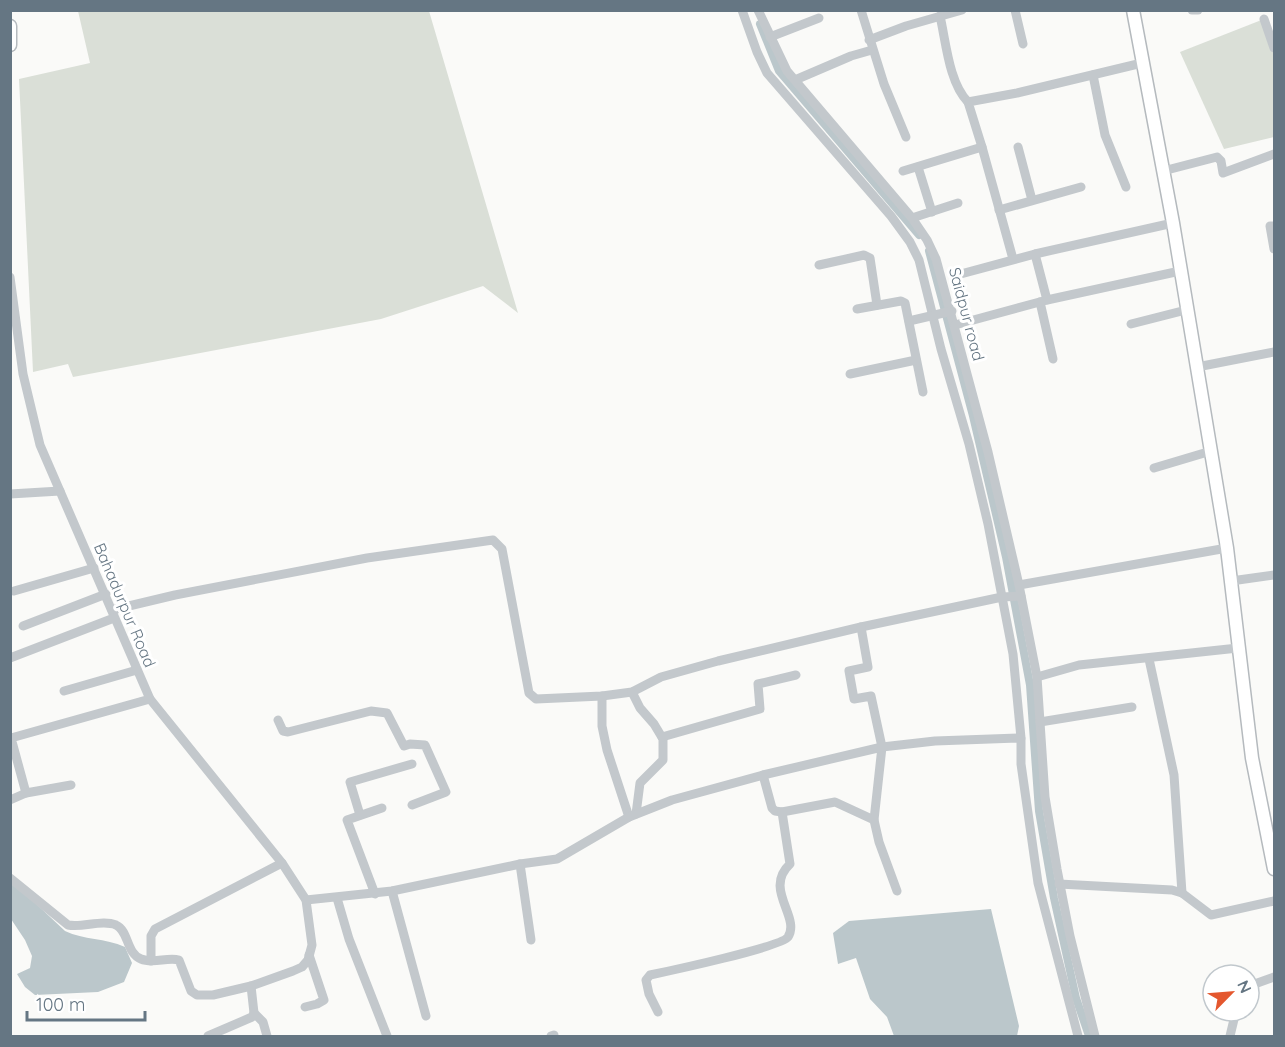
<svg xmlns="http://www.w3.org/2000/svg" width="1285" height="1047" viewBox="0 0 1285 1047" font-family="Quicksand,sans-serif">
<style>
.green{fill:#dadfd7}
.water{fill:#bbc7cb}
.lines{fill:none;stroke-linecap:round;stroke-linejoin:round}
.canal{stroke:#bbc7cb;stroke-width:8}
.major-casing{stroke:#b5babe;stroke-width:15}
.minor{stroke:#c3c8cc;stroke-width:9}
.major{stroke:#fff;stroke-width:12}
.labels{text-anchor:middle;stroke-width:6;stroke-linejoin:round;paint-order:stroke}
.street-label{font-size:16px;fill:#657683;stroke:#fff}
</style>
<rect width="100%" height="100%" fill="#fafaf8"/>
<g class="green">
<path d="M78,11h351l89,302 -35,-27 -102,33 -308,58 -5,-13 -35,8 -14,-293 71,-16z"/>
<path d="M1264,19l10,28v90l-50,12 -44,-97z"/>
</g>
<g class="water">
<path d="M14,883l51,48c19,9 40,7 60,16l7,16 -8,19 -26,10 -63,3 -10,-8 -8,-13 13,-6 2,-12 -7,-16 -14,-21 -1,-35z"/>
<path d="M991,909l28,117 -2,10h-123l-7,-19 -17,-18 -14,-41 -18,6 -5,-31 16,-12z"/>
</g>
<g class="lines">
<g class="canal">
<path d="M760,24l19,47 140,164"/>
<path d="M929,251l44,165 33,141 24,128 9,126 15,87 22,100 13,38"/>
</g>
<defs>
<g id="major">
<path d="M1133,10l40,213 54,325 25,210 22,111"/>
<path d="M10,26v19"/>
</g>
</defs>
<use href="#major" class="major-casing"/>
<g class="minor">
<path d="M742,10l15,42 10,21 124,143 19,26 9,18 22,89 28,95 19,80 25,130 8,84"/>
<path d="M758,10l29,61 125,147 15,22 9,19 52,193 31,133 18,92 8,120 12,72 13,67 25,100"/>
<path d="M861,10l23,74 22,53"/>
<path d="M1015,10l8,34"/>
<path d="M1192,10h6"/>
<path d="M940,16c6,26 9,67 28,86"/>
<path d="M1264,19l10,29"/>
<path d="M770,37l49,-19"/>
<path d="M869,40l37,-14 56,-16"/>
<path d="M1093,75l12,60 21,52"/>
<path d="M795,80l56,-24 21,-6"/>
<path d="M982,147l-14,-45 49,-9 125,-30"/>
<path d="M1018,147l14,53"/>
<path d="M918,167l14,45"/>
<path d="M903,171l79,-24 31,112"/>
<path d="M1163,171l54,-14 4,4 2,12 51,-19"/>
<path d="M999,210l82,-23"/>
<path d="M912,218l46,-15"/>
<path d="M1274,226h-4l4,23"/>
<path d="M1035,254l12,46"/>
<path d="M819,265l45,-10 6,3 7,47"/>
<path d="M957,275l78,-21 138,-31"/>
<path d="M10,277l13,97 17,71 110,254 132,164 24,37 6,45 -4,15 -6,7 -9,4 -42,15 -38,9h-16l-6,-4 -12,-31c-12,-3 -26,4 -38,-1 -15,-6 -12,-28 -25,-34 -14,-6 -33,3 -48,0l-58,-47"/>
<path d="M1040,302l13,57"/>
<path d="M857,309l44,-8 4,2 18,89"/>
<path d="M909,321l43,-10"/>
<path d="M1131,324l55,-14"/>
<path d="M955,325l92,-25 133,-29"/>
<path d="M1197,367l77,-15"/>
<path d="M850,374l66,-14"/>
<path d="M1154,468l57,-17"/>
<path d="M10,494l50,-3"/>
<path d="M1231,581l43,-6"/>
<path d="M1019,585l208,-37"/>
<path d="M14,591l80,-23"/>
<path d="M112,610l63,-15 192,-37 126,-18 9,9 27,144 7,6 66,-3 30,-4 29,-15 57,-16 143,-34 141,-30 19,-1"/>
<path d="M23,626l83,-32"/>
<path d="M861,627l7,40 -19,4 5,28 17,-3 11,51 -8,73 5,22 18,49"/>
<path d="M10,658l104,-40"/>
<path d="M1149,659l25,116 8,118"/>
<path d="M1037,677l42,-12 159,-17"/>
<path d="M64,691l73,-21"/>
<path d="M632,692l8,16 14,16 9,15v21l-23,23 -4,31"/>
<path d="M602,696v30l5,24 22,67"/>
<path d="M278,720l5,11 5,1 83,-21 16,2 17,33 6,-2 15,1 21,47 -34,13"/>
<path d="M1040,722l92,-15"/>
<path d="M662,737l98,-28 -2,-25 38,-9"/>
<path d="M763,775l9,33 3,3 7,1 53,-10 39,18"/>
<path d="M71,785l-45,8 -15,-55 139,-39"/>
<path d="M10,800l16,-7"/>
<path d="M360,815l-10,-33 62,-18"/>
<path d="M520,864l11,76"/>
<path d="M1059,884l113,6 10,3 29,22 63,-14"/>
<path d="M392,891l34,125"/>
<path d="M375,894l-28,-74 35,-12"/>
<path d="M337,898l12,41 38,97"/>
<path d="M306,900l86,-9 128,-27 37,-5 72,-42 43,-17 91,-25 119,-28 53,-6 85,-3 1,1v25l17,119 40,153"/>
<path d="M151,961v-25l4,-7 127,-66"/>
<path d="M1249,986l25,-9"/>
<path d="M305,1007l12,-3 7,-4 -15,-45"/>
<path d="M658,1012l-9,-18 -3,-14 4,-5c19,-4 131,-28 138,-38 13,-20 -25,-48 2,-73l-8,-52"/>
<path d="M254,1013l9,9 4,14"/>
<path d="M208,1036l44,-19 2,-4 -3,-27"/>
<path d="M551,1036l3,-1"/>
<path d="M1230,1036l6,-25"/>
</g>
<use href="#major" class="major"/>
</g>
<g class="labels">
<g class="street-label">
<text transform="translate(967 314) rotate(75)" y="6">Saidpur road</text>
<text transform="translate(125 605) rotate(67)" y="6">Bahadurpur Road</text>
</g>
</g>
<rect width="1285" height="1047" fill="none" stroke="#657683" stroke-width="24"/>
<g transform="translate(1231 993) rotate(65)"><circle r="28" fill="#ffffff" stroke="#c1c8cd" stroke-width="1.5"/>
<path d="M0-4.5L10 22L0 15L-10 22Z" fill="#e4572e"/>
<text y="-9" font-size="16" font-weight="bold" text-anchor="middle" fill="#657683">N</text>
</g>
<path d="M27 1011v9h118v-9" fill="none" stroke="#657683" stroke-width="3"/>
<text x="36" y="1011" font-size="18" fill="#657683" stroke="#ffffff" stroke-width="4.5" paint-order="stroke">100 m</text>
</svg>
